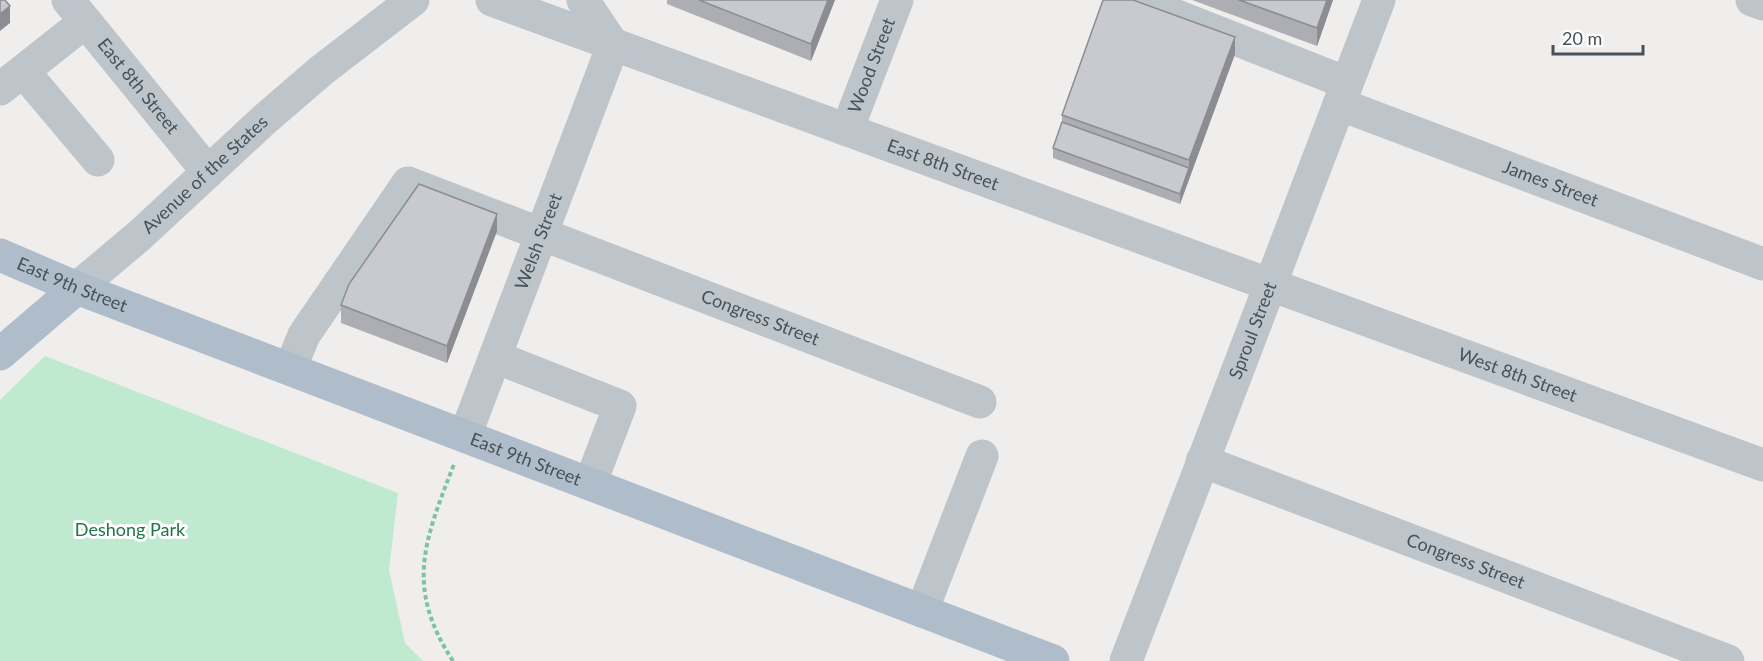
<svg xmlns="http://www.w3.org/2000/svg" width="1763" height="661" viewBox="0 0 1763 661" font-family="Lato,sans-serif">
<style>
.green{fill:#bfeacf}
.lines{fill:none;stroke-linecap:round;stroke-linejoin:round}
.path{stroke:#7ac59f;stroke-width:4;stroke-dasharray:4.5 3;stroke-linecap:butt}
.minor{stroke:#bdc5cb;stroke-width:33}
.major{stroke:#afbdca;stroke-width:33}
.wall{fill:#acaeb3}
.shaded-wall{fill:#8c8d92}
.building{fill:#c8cad0;stroke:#8c8d92;stroke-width:1.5}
.labels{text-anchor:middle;stroke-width:6;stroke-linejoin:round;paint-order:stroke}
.street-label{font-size:18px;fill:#475159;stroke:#fff}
.park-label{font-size:18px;fill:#1f7448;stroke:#fff}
</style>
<rect width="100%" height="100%" fill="#f0eded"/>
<path class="green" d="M45,356l353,137 -9,77 16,73 18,18h-423v-261z"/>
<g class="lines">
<path class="path" d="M453,661c-49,-75 -28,-121 1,-197"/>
<g class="minor">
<path id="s1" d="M68,0l140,172"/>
<path id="s2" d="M492,0l1271,465"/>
<path d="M583,0l30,45"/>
<path d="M1136,0l211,83"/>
<path d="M1752,0l11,4"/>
<path d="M23,71l62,-49"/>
<path d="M0,89l23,-18 75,89"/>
<path id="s3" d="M1339,104l424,160"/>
<path id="s4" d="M847,130l50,-130"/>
<path id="s5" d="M77,288l62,-52 126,-117 57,-49 91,-70"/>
<path d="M495,357l125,49 -30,78"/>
<path id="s6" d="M290,369l14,-34 104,-152 572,219"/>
<path id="s7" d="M465,436l148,-391"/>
<path id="s8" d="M1202,461l526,200"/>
<path d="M922,611l60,-155"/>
<path id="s9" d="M1126,661c85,-220 169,-440 253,-661"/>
</g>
<g class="major">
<path id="s10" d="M0,255l77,33 976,373"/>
<path d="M0,354l77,-66"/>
</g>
</g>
<g class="wall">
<path d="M667,0h168l-24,61 -144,-57z"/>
<path d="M1192,0h141l-16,46z"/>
<path d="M1235,54l-55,150 -127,-46v-10l9,-26v-7z"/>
<path d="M497,231l-50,132 -106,-40v-18z"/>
</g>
<g class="shaded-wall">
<path d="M828,0h7l-24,61v-17z"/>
<path d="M1327,0h6l-16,46v-18z"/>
<path d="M10,6v17l-10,8v-17z"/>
<path d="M1235,37v17l-55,150v-10l9,-26v-8z"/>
<path d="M497,214v17l-50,132v-17z"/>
</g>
<g class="building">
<path d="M0,0h5l5,6 -10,8z"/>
<path d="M699,0h129l-17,44z"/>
<path d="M1103,0h30l102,37 -46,123 -127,-45z"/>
<path d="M1239,0h88l-10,28z"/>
<path d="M1062,122l127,46 -9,26 -127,-46z"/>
<path d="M419,184l78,30 -50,132 -106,-41 8,-21z"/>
</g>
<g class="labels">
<g class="street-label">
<text dy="6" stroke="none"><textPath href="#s4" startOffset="69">Wood Street</textPath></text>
<text dy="6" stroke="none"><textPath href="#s1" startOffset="111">East 8th Street</textPath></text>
<text dy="6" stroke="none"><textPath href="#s2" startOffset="480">East 8th Street</textPath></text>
<text dy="6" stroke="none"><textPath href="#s5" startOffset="171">Avenue of the States</textPath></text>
<text dy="6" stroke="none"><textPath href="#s3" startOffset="226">James Street</textPath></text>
<text dy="6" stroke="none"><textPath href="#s7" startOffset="208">Welsh Street</textPath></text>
<text dy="6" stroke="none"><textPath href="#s10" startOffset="78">East 9th Street</textPath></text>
<text dy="6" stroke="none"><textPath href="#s6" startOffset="598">Congress Street</textPath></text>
<text dy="6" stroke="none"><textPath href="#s9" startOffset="354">Sproul Street</textPath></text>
<text dy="6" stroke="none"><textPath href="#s2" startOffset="1092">West 8th Street</textPath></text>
<text dy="6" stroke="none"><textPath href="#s10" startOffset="564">East 9th Street</textPath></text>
<text dy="6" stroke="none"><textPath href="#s8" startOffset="282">Congress Street</textPath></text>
</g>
<g class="park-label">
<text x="130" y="536">Deshong Park</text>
</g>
</g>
<path d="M1553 45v9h90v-9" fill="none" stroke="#475159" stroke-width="3"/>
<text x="1562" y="45" font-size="18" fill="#475159" stroke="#ffffff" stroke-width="4.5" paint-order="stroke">20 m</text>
</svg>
